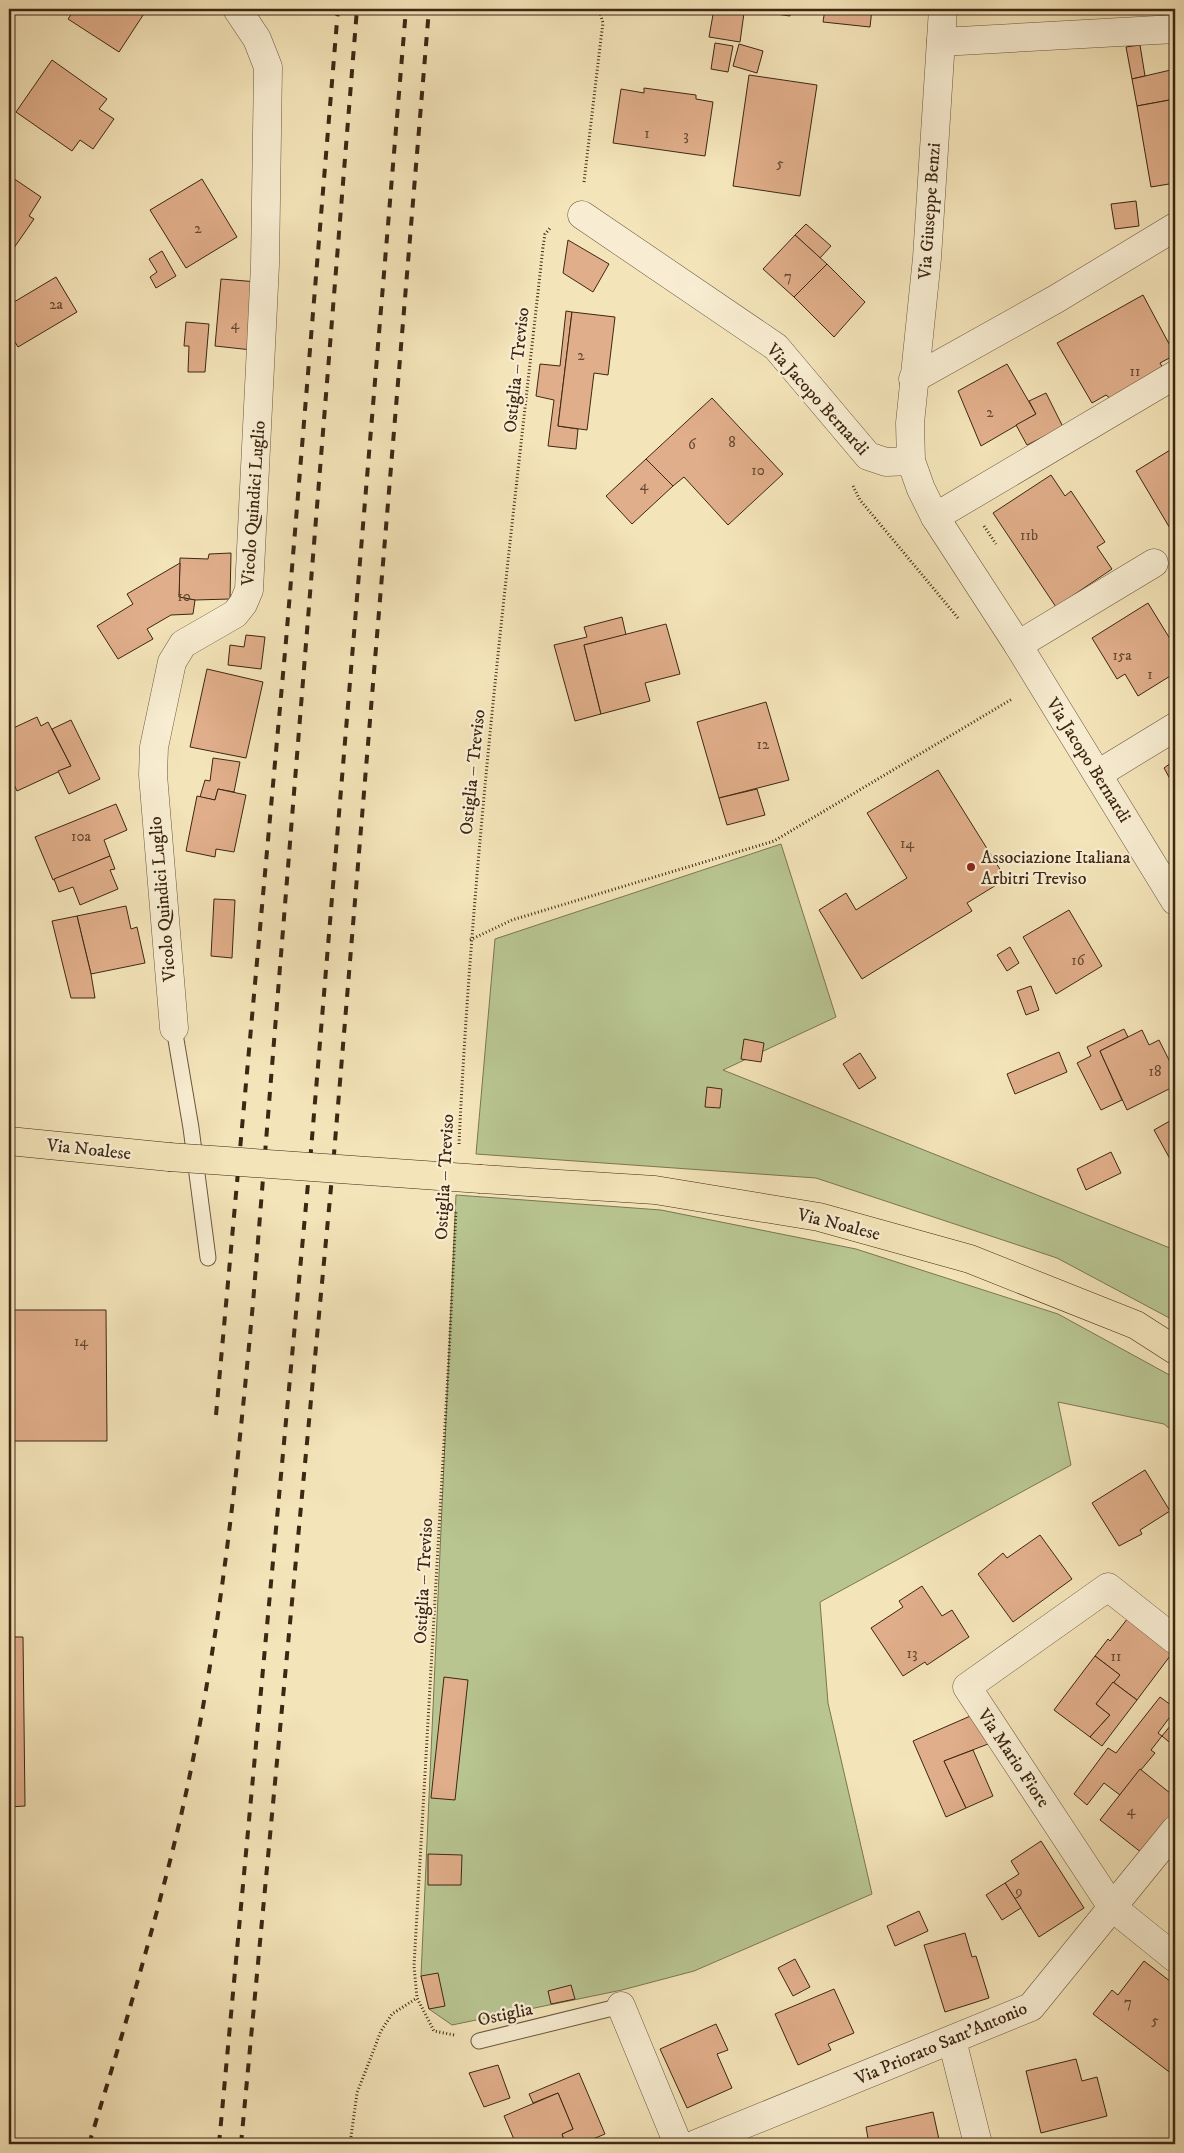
<svg xmlns="http://www.w3.org/2000/svg" width="1184" height="2153" viewBox="0 0 1184 2153" font-family="'IM FELL DW Pica',serif">
<style>
.green{fill:#b8c591;stroke:#7a7652}
.building{fill:#e0ae8a;stroke:#3d2714}
.lines{fill:none;stroke-linecap:round;stroke-linejoin:round}
.service-casing{stroke:#6b563d;stroke-width:17}
.minor-casing{stroke:#6b563d;stroke-width:29}
.primary-casing{stroke:#3d2714;stroke-width:29}
.path{stroke:#3d2714;stroke-width:3;stroke-dasharray:1 2.5;stroke-linecap:butt}
.service{stroke:#f8edd2;stroke-width:15}
.minor{stroke:#f8edd2;stroke-width:28}
.primary{stroke:#f4e4b9;stroke-width:28}
.rail{stroke:#3d2714;stroke-width:4;stroke-dasharray:9 9;stroke-linecap:butt}
.primary-bridge-casing{stroke:#3d2714;stroke-width:29;stroke-linecap:butt}
.primary-bridge{stroke:#f4e4b9;stroke-width:28}
.poi-dot{fill:#8f2418;stroke:#f8edd2;stroke-width:2}
.labels{text-anchor:middle;stroke-width:4.5;stroke-linejoin:round;paint-order:stroke}
.number-label{font-size:15px;fill:#664932}
.street-label{font-size:18px;fill:#3d2714;stroke:#f8edd2}
.poi-label{font-size:18px;fill:#3d2714;stroke:#f8edd2;text-anchor:start}
</style>
<rect width="100%" height="100%" fill="#f4e4b9"/>
<filter id="stains"><feTurbulence type="fractalNoise" baseFrequency=".004" numOctaves="4"/><feColorMatrix values="0 0 0 0 .2 0 0 0 0 .09 0 0 0 0 .02 0 0 0 .5 -.17"/></filter>
<radialGradient id="worn" r=".72"><stop offset=".6" stop-color="#630" stop-opacity="0"/><stop offset="1" stop-color="#630" stop-opacity=".3"/></radialGradient>
<g class="green">
<path d="M781,844l55,173 -113,53 452,180v71l-118,-63 -241,-80 -340,-24 19,-215z"/>
<path d="M456,1195l205,15 195,39 202,65 117,64v55l-11,-9 -106,-22 13,63 -251,137 8,101 44,191 -178,77 -72,19 -170,35 -23,-16 -8,-33z"/>
</g>
<g class="building">
<path d="M75,9h72l-28,43 -51,-33z"/>
<path d="M714,9h12l18,4 -4,29 -31,-5z"/>
<path d="M741,9h50l-1,7z"/>
<path d="M825,9h47l-2,18 -47,-5z"/>
<path d="M715,43l18,3 -5,26 -17,-3z"/>
<path d="M739,44l24,7 -6,22 -24,-7z"/>
<path d="M1140,45l5,31 -13,3 -6,-32z"/>
<path d="M52,60l55,39 -8,10 15,10 -21,30 -13,-9 -8,11 -56,-39z"/>
<path d="M1175,69v30l-38,7 -5,-27z"/>
<path d="M749,75l68,10 -17,111 -67,-10z"/>
<path d="M644,88l52,7v4l17,3 -8,54 -92,-13 8,-54 23,4z"/>
<path d="M1175,99v84l-24,4 -14,-81z"/>
<path d="M13,178l28,19 -12,19 5,3 -25,36v-71z"/>
<path d="M202,179l35,58 -51,31 -36,-58z"/>
<path d="M1136,201l3,25 -24,3 -4,-25z"/>
<path d="M806,224l25,22 -11,12 -25,-23z"/>
<path d="M795,235l32,29 -33,33 -31,-28z"/>
<path d="M568,240l41,24 -16,28 -30,-19z"/>
<path d="M162,251l14,25 -20,12 -6,-11 7,-5 -8,-13z"/>
<path d="M827,264l38,38 -31,35 -40,-40z"/>
<path d="M56,277l21,35 -59,35 -9,-15v-27z"/>
<path d="M221,279l37,3 -6,68 -37,-4z"/>
<path d="M1143,295l32,60 -15,8 4,7 -52,30 -6,-5 -14,8 -35,-60z"/>
<path d="M566,311l6,1 -14,114 20,3 -2,20 -28,-3 6,-46 -18,-4 4,-32 20,2z"/>
<path d="M572,312l43,5 -7,58 -14,-2 -7,57 -29,-4z"/>
<path d="M186,322l23,2 -4,48h-17l1,-26h-5z"/>
<path d="M1007,364l29,50 -55,32 -23,-55z"/>
<path d="M1046,393l17,34 -36,18 -11,-20 20,-11 -7,-13z"/>
<path d="M712,398l71,76 -55,51 -44,-48 -11,9 -27,-27z"/>
<path d="M1175,447v80l-4,3 -35,-59z"/>
<path d="M646,459l27,27 -41,38 -26,-28z"/>
<path d="M1051,475l14,21 6,-5 34,51 -8,5 15,22 -56,38 -63,-94z"/>
<path d="M231,553l-1,46 -35,1 -16,-3 1,-39 28,1 1,-5z"/>
<path d="M180,563l-1,34 16,3 -2,14 -22,1 -24,14 6,10 -35,20 -21,-33 36,-22 -6,-10z"/>
<path d="M1148,603l27,44v26l-37,23 -13,-22 -8,5 -25,-41z"/>
<path d="M622,617l4,18 -42,10 17,69 -26,7 -21,-76 33,-8 -3,-10z"/>
<path d="M666,624l14,50 -35,9 5,18 -49,13 -17,-69z"/>
<path d="M246,635l19,2 -4,32 -33,-4 2,-20 14,2z"/>
<path d="M207,669l56,13 -17,76 -56,-11z"/>
<path d="M766,702l23,78 -70,18 -22,-76z"/>
<path d="M37,717l4,9 7,-4 23,44 -54,25 -8,-17v-44z"/>
<path d="M71,720l29,59 -31,15 -11,-23 13,-5 -19,-37z"/>
<path d="M213,758l27,4 -6,30 -16,-3 -3,11 -15,-3 5,-17 5,1z"/>
<path d="M1175,760v28l-11,-20z"/>
<path d="M938,770l68,109 -39,24 5,8 -110,68 -43,-69 27,-17 10,17 51,-32 -40,-65z"/>
<path d="M218,789l28,6 -12,57 -18,-3 -1,8 -29,-6 11,-55 18,4z"/>
<path d="M757,789l8,26 -38,10 -8,-27z"/>
<path d="M116,804l11,26 -23,10 6,16 -57,24 -18,-43z"/>
<path d="M110,856l5,13 -5,1 8,19 -38,16 -7,-18 -14,5 -5,-13z"/>
<path d="M214,899l21,1 -3,58 -21,-2z"/>
<path d="M126,906l5,23 6,-2 8,36 -54,11 -14,-58z"/>
<path d="M1069,910l33,56 -46,28 -33,-57z"/>
<path d="M77,916l14,58 4,24h-24l-19,-77z"/>
<path d="M1010,947l9,16 -12,8 -10,-16z"/>
<path d="M1031,986l8,24 -13,5 -9,-24z"/>
<path d="M1124,1029l4,8 -28,14 22,49 -21,10 -24,-47 14,-7 -4,-9z"/>
<path d="M1142,1030l7,15 10,-5 16,32v14l-48,24 -27,-59z"/>
<path d="M744,1039l20,4 -3,19 -20,-3z"/>
<path d="M1059,1052l8,20 -52,22 -8,-20z"/>
<path d="M860,1053l16,25 -17,11 -16,-25z"/>
<path d="M707,1087l15,2 -2,19 -15,-1z"/>
<path d="M1175,1118v50l-21,-38z"/>
<path d="M1111,1152l10,21 -35,17 -9,-21z"/>
<path d="M9,1310h97l1,131h-98z"/>
<path d="M1145,1470l25,41 -30,19 2,4 -23,12 -27,-43z"/>
<path d="M1040,1535l32,44 -59,43 -35,-48 25,-21 4,5z"/>
<path d="M922,1586l20,30 10,-6 17,27 -42,28 -2,-3 -22,14 -32,-48 32,-21 -4,-6z"/>
<path d="M1128,1618l45,34 -36,48 -24,-18 7,-7 -25,-19 13,-17 2,2z"/>
<path d="M9,1637h14l2,169 -16,1z"/>
<path d="M1095,1656l25,19 -24,29 14,11 -20,22 -36,-27z"/>
<path d="M444,1677l24,3 -13,120 -24,-2z"/>
<path d="M1113,1682l24,18 -35,46 -12,-9 20,-22 -14,-11z"/>
<path d="M1160,1697l15,11v2l-17,23 4,3 -11,14 4,3 -35,42 -16,-12 -17,22 -13,-11 34,-46 8,5z"/>
<path d="M975,1714l13,30 -44,17 22,47 -20,9 -33,-76z"/>
<path d="M1175,1720v27l-13,-11z"/>
<path d="M973,1750l20,46 -27,12 -22,-47z"/>
<path d="M1140,1769l35,28v14l-33,42 -42,-33z"/>
<path d="M1041,1841l43,67 -45,29 -34,-54 14,-9 -8,-13z"/>
<path d="M428,1854l34,1 -1,30h-33z"/>
<path d="M1005,1883l16,25 -19,12 -16,-25z"/>
<path d="M919,1911l9,20 -33,15 -8,-20z"/>
<path d="M965,1933l7,24 4,-1 13,42 -44,14 -21,-67z"/>
<path d="M795,1959l15,28 -17,9 -15,-28z"/>
<path d="M1144,1961l31,24v85l-3,4 -79,-60 19,-24 6,5z"/>
<path d="M438,1973l7,33 -16,3 -8,-33z"/>
<path d="M571,1985l4,14 -24,5 -3,-13z"/>
<path d="M834,1989l20,44 -26,11 3,6 -33,15 -23,-51z"/>
<path d="M716,2024l12,26 -11,4 15,34 -45,20 -27,-59z"/>
<path d="M1076,2059l6,22 15,-4 10,39 -66,17 -15,-62z"/>
<path d="M498,2065l12,33 -26,9 -15,-34z"/>
<path d="M579,2073l26,61 -24,10h-16l-3,-10 11,-5 -15,-36 -25,10 -4,-9z"/>
<path d="M558,2093l15,36 -11,5 3,10h-49l-12,-28z"/>
<path d="M933,2112l7,32h-71l-3,-17z"/>
</g>
<g class="lines">
<defs>
<g id="service">
<path d="M174,1028l17,100 17,130"/>
<path d="M479,2041l142,-35"/>
</g>
<g id="minor">
<path d="M943,9l-16,249 -17,165 1,38 10,28 14,28 83,128 157,256"/>
<path d="M941,42l234,-13"/>
<path d="M582,215l194,132 92,109 18,6 25,-1"/>
<path d="M913,379l143,-80 119,-72"/>
<path d="M935,517l240,-142"/>
<path d="M1018,645l136,-82"/>
<path d="M1098,774l77,-47"/>
<path d="M174,1028l-21,-253 1,-28 18,-85 11,-18 52,-30 8,-10 6,-14 16,-325 3,-198 -11,-28 -20,-30"/>
<path d="M1175,1640l-67,-53 -141,100 145,220 63,51"/>
<path d="M621,2006l57,138"/>
<path d="M952,2040l26,104"/>
<path d="M696,2144l335,-137 144,-177"/>
</g>
<g id="primary">
<path d="M9,1141l160,16"/>
<path d="M481,1179l174,11 164,27 151,42 166,66 39,25"/>
</g>
</defs>
<use href="#service" class="service-casing"/>
<use href="#minor" class="minor-casing"/>
<use href="#primary" class="primary-casing"/>
<g class="path">
<path d="M584,182l17,-144 2,-15 -4,-14"/>
<path d="M853,486l7,14 98,118"/>
<path d="M984,526l12,18"/>
<path d="M470,940l42,-20 262,-79 238,-142"/>
<path d="M459,1144c14,-300 51,-598 84,-897l2,-13 6,-7"/>
<path d="M454,2035l-20,-4 -17,-33 -3,-32 35,-611 7,-144"/>
<path d="M350,2144l7,-51 24,-62 11,-17 25,-16"/>
</g>
<use href="#service" class="service"/>
<use href="#minor" class="minor"/>
<use href="#primary" class="primary"/>
<g class="rail">
<path d="M216,1415l70,-774 52,-632"/>
<path d="M89,2144c33,-107 65,-215 91,-324 39,-170 57,-344 73,-517l104,-1294"/>
<path d="M219,2144l91,-982 96,-1153"/>
<path d="M241,2144l92,-978 96,-1157"/>
</g>
<defs>
<path id="primary-bridge" d="M169,1157l312,22"/>
</defs>
<use href="#primary-bridge" class="primary-bridge-casing"/>
<use href="#primary-bridge" class="primary-bridge"/>
</g>
<circle class="poi-dot" cx="971" cy="867" r="5"/>
<g class="labels">
<g class="number-label">
<text x="647" y="138">1</text>
<text x="686" y="140">3</text>
<text x="780" y="168">5</text>
<text x="198" y="233">2</text>
<text x="788" y="281">7</text>
<text x="56" y="309">2a</text>
<text x="235" y="329">4</text>
<text x="581" y="360">2</text>
<text x="1135" y="376">11</text>
<text x="990" y="417">2</text>
<text x="732" y="447">8</text>
<text x="692" y="449">6</text>
<text x="758" y="475">10</text>
<text x="644" y="490">4</text>
<text x="1029" y="540">11b</text>
<text x="184" y="601">10</text>
<text x="1122" y="660">15a</text>
<text x="1150" y="679">1</text>
<text x="763" y="749">12</text>
<text x="81" y="841">10a</text>
<text x="907" y="848">14</text>
<text x="1078" y="965">16</text>
<text x="1155" y="1076">18</text>
<text x="81" y="1346">14</text>
<text x="912" y="1658">13</text>
<text x="1116" y="1661">11</text>
<text x="1131" y="1815">4</text>
<text x="1019" y="1896">9</text>
<text x="1128" y="2007">7</text>
<text x="1155" y="2025">5</text>
</g>
<g class="street-label">
<text transform="translate(929 211) rotate(-86)" y="6">Via Giuseppe Benzi</text>
<text transform="translate(516 370) rotate(-84)" y="6">Ostiglia – Treviso</text>
<text transform="translate(818 399) rotate(48)" y="6">Via Jacopo Bernardi</text>
<text transform="translate(253 503) rotate(-86)" y="6">Vicolo Quindici Luglio</text>
<text transform="translate(1089 760) rotate(58)" y="6">Via Jacopo Bernardi</text>
<text transform="translate(472 772) rotate(-84)" y="6">Ostiglia – Treviso</text>
<text transform="translate(162 899) rotate(-95)" y="6">Vicolo Quindici Luglio</text>
<text transform="translate(89 1149) rotate(6)" y="6">Via Noalese</text>
<text transform="translate(444 1177) rotate(-87)" y="6">Ostiglia – Treviso</text>
<text transform="translate(839 1224) rotate(14)" y="6">Via Noalese</text>
<text transform="translate(423 1581) rotate(-87)" y="6">Ostiglia – Treviso</text>
<text transform="translate(1014 1758) rotate(56)" y="6">Via Mario Fiore</text>
<text transform="translate(505 2014) rotate(-12)" y="6">Ostiglia</text>
<text transform="translate(941 2043) rotate(-23)" y="6">Via Priorato Sant'Antonio</text>
</g>
<g class="poi-label">
<text x="981" y="863">Associazione Italiana<tspan x="981" dy="21">Arbitri Treviso</tspan></text>
</g>
</g>
<rect width="1184" height="2153" fill="none" stroke="#f4e4b9" stroke-width="30"/>
<rect x="10" y="10" width="1164" height="2133" fill="none" stroke="#3d2714" stroke-width="2.5"/>
<rect x="15" y="15" width="1154" height="2123" fill="none" stroke="#3d2714"/>
<rect width="100%" height="100%" filter="url(#stains)"/>
<rect width="100%" height="100%" fill="url(#worn)"/>
</svg>
